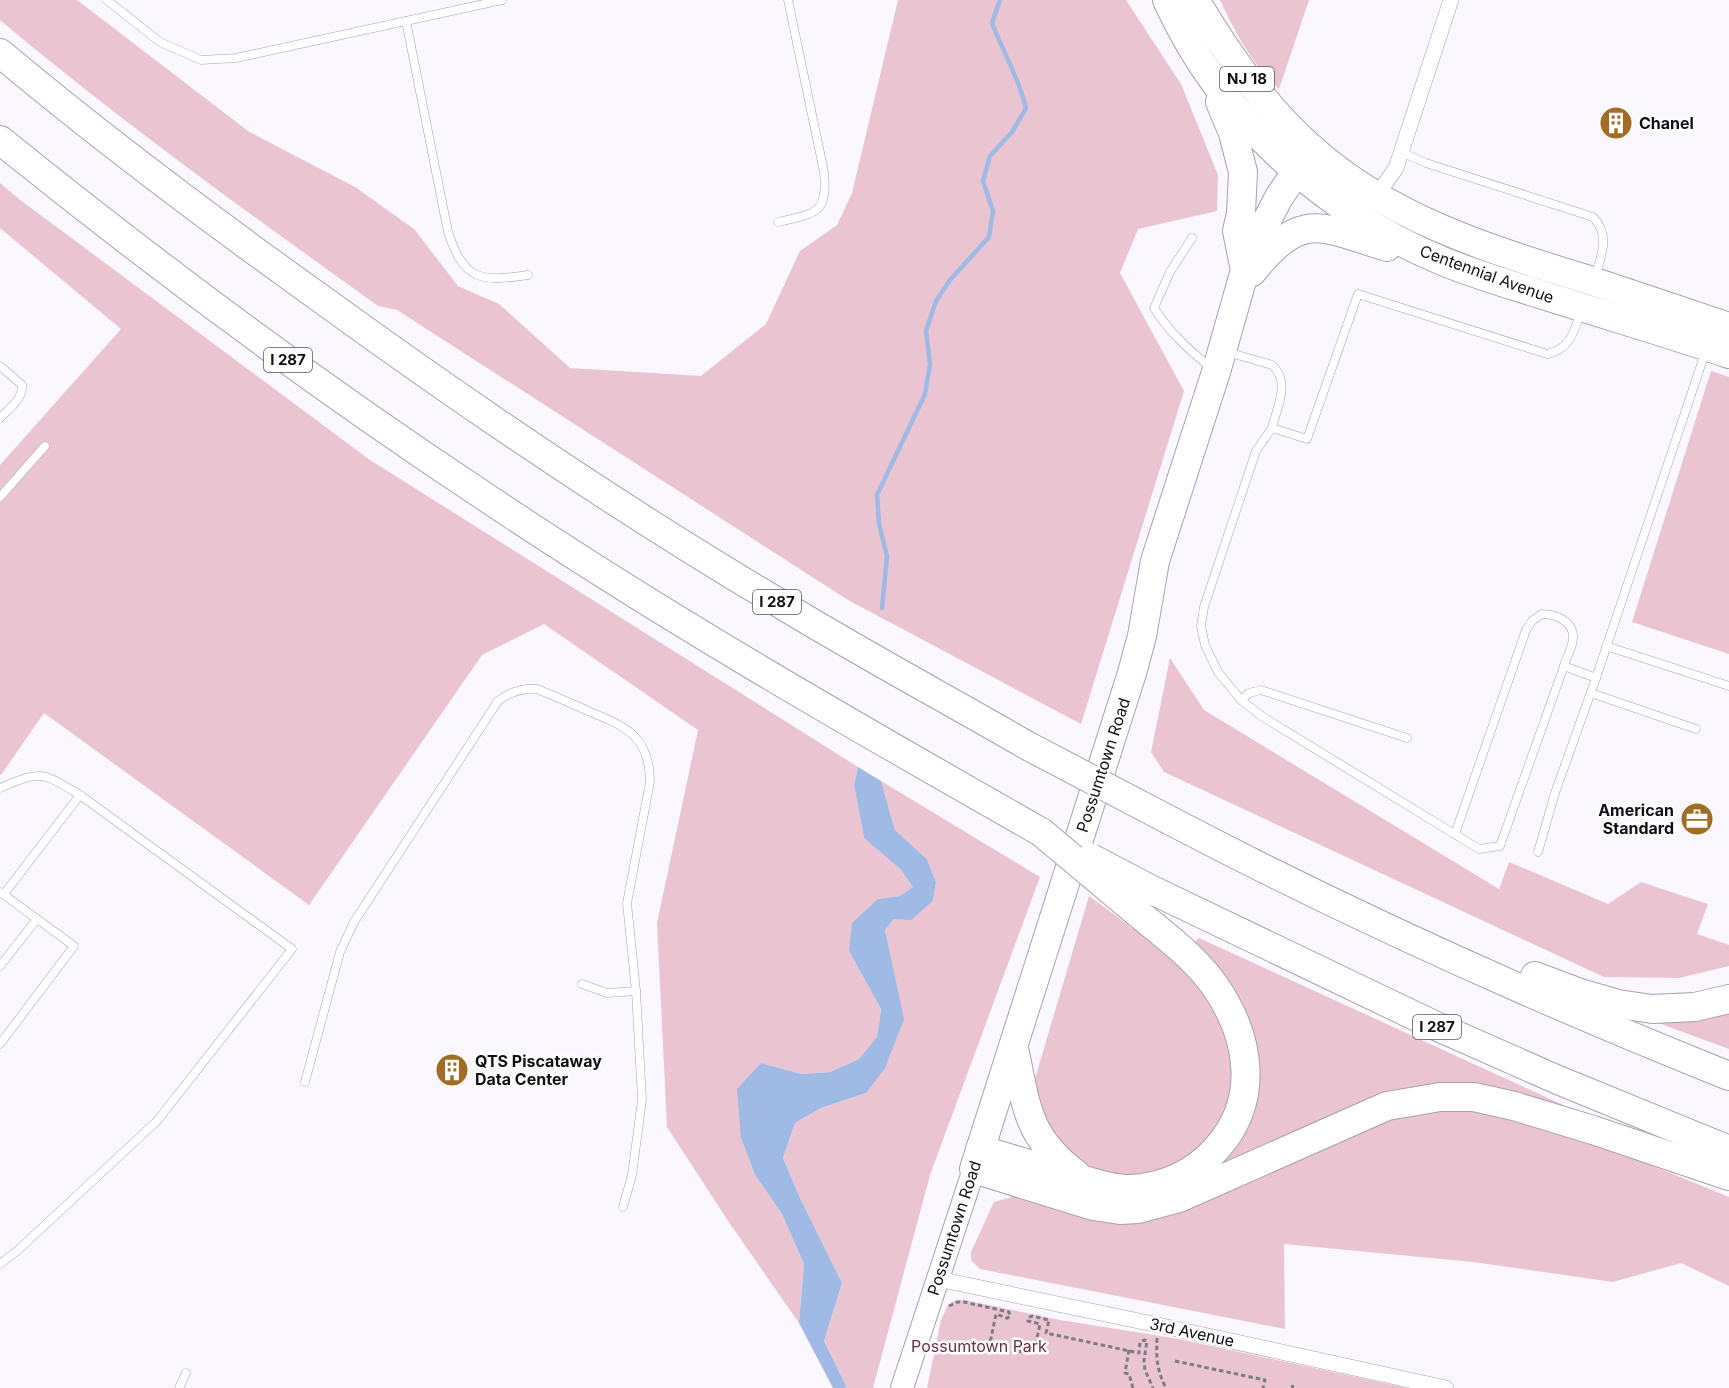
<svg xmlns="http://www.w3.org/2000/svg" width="1729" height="1388" viewBox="0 0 1729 1388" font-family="Inter,sans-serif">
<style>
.green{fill:#ebc4d1}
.water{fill:#9ebae5}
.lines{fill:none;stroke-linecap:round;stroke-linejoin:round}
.stream{stroke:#9ebae5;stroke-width:4.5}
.lane-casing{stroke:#a8a0b1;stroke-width:9}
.street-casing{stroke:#a8a0b1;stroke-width:16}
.secondary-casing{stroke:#a8a0b1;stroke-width:24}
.highway-casing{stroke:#a8a0b1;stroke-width:30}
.path{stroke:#807c83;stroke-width:3;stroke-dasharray:4.5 3;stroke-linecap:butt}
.lane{stroke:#fff;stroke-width:8}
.street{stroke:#fff;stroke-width:15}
.secondary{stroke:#fff;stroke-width:22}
.highway{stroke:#fff;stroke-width:28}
.highway-bridge-casing{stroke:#a8a0b1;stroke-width:30;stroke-linecap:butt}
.highway-bridge{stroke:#fff;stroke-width:28}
.labels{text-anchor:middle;stroke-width:5;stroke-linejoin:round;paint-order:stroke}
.shield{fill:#fff;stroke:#58565a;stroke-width:1.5}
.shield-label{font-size:15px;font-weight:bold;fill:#110e14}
.poi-label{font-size:16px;font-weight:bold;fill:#110e14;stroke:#fff;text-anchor:start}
.street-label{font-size:16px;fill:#110e14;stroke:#fff}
.park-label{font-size:16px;fill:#6d2b48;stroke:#fff}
</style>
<rect width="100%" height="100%" fill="#fbf7ff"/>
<g class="green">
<path d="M0,0h77l171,131 107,56 59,42 44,57 41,18 71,64 131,8 65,-52 34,-73 37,-26 15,-32 46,-193h228l55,84 37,91 -1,36 -79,18 -18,44 64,118 -103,333 -233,-124 -451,-290 -19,-4c-128,-92 -257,-184 -378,-286z"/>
<path d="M1220,0h89l-30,89c-27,-24 -44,-57 -59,-89z"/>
<path d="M0,183l19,16 351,261 488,307 -4,18 10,53 36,31 13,18 -12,9 -23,3 -29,52 32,58 -4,28 -18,22 -29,13 -29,2 -40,-11 -20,75 14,37 27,39 22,50 -5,59 -71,-102 -61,-94 -10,-204 41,-193 -154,-106 -62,31 -173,250 -265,-192 -43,62 -1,-1v-309l121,-136 -121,-101z"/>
<path d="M1711,371l18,6v277l-97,-32z"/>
<path d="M1170,658l34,52 295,179 10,-27 99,42 33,-22 67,22 -11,30 32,11v21l-50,12 -75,-1 -440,-205 -13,-20z"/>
<path d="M881,781l159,96 -110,298 -57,213h-26l-23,-47 18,-58 -42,-85 -17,-40 12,-35 26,-15 45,-15 37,-74 -18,-89 9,-11h17l22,-18 3,-19 -9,-23 -32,-29z"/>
<path d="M1089,896l72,53 50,47 22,57 2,35 -9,27 -20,30 -24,20 -49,11 -38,-5 -31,-19 -19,-34 -11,-36z"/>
<path d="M1199,938l397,182 -131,-31 -251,84 40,-90 -62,-138z"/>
<path d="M1729,1014v35l-76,-28h42z"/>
<path d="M1453,1107l113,23 163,67v89l-48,-23 -68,19 -140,-20 -189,-18 1,85 -305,-60 -9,-9v-8l23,-50 25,-7 101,25 253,-98z"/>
<path d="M956,1300h9l95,20 119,19 228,49h-480l14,-68 7,-15z"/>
</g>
<path class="water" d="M858,767l23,14 14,49 32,29 9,23 -3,19 -22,19 -17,-1 -9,11 19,89 -19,49 -19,25 -45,15 -26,15 -12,35 17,40 42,85 -18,58 23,47h-14l-34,-65 5,-59 -22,-50 -27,-39 -14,-37 -4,-49 24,-26 40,11 29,-2 29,-13 18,-22 4,-28 -32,-58 3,-28 26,-24 22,-3 13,-9 -13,-18 -36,-31 -10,-53z"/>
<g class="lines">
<path class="stream" d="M882,608l5,-51 -8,-34 -2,-28 48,-101 5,-30 -4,-33 10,-30 14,-21 39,-43 4,-26 -10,-30 7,-25 22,-24 14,-24c-7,-30 -23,-56 -34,-85l8,-23"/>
<defs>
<g id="lane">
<path d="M107,0l53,42 41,18 35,-2 266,-58"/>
<path d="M406,21l42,211c16,49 33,50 80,43"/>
<path d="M1401,152l25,11 167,54c18,18 8,39 2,61"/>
<path d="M778,222c37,-9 50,-7 46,-50l-36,-172"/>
<path d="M1192,238l-22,34 -16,36c16,25 33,40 56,59"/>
<path d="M1227,352l45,13c19,17 5,42 0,63l35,11 51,-145 189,60c23,-5 27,-22 34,-42"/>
<path d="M0,366l22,19c1,14 -13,24 -22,33"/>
<path d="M1272,428l-16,23 -52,156 -3,19 4,19 13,27 23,28 22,17 216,132 21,-3 64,-180 32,12 109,-325"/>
<path d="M0,497l45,-51"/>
<path d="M1606,646l123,40"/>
<path d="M1591,693l105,36"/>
<path d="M1241,700l8,-7 12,-3 146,48"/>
<path d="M0,788c41,-18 42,-16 80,7l212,154 -135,172 -140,130 -17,13"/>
<path d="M1455,834l71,-204 6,-9 10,-7c13,0 32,7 31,24 0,9 -7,20 -9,28"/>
<path d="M1538,852l17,-59 41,-115"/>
<path d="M0,892l74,54 -74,98"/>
<path d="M4,894l76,-99"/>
<path d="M0,966l37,-47"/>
<path d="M582,984l25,9 29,-2"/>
<path d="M305,1082l35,-130 14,-30 144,-221c12,-9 24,-13 39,-12 17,7 34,14 51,22 37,15 62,25 62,71l-23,121 9,88 6,109 -10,75 -9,32"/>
<path d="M179,1388l7,-15"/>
</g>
<g id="street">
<path d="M1376,196l20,-28 55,-168"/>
<path d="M938,1279l220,46 288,63"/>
</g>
<path id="secondary" d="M902,1388l72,-219"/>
<g id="highway">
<path d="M1167,0c53,117 155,210 273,260 33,14 68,24 103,35 62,20 125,38 186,59"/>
<path d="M1195,0c33,55 69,107 118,150 82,72 180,100 282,132 45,15 89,30 134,45"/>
<path d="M0,53c105,88 215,170 327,250 146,106 297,208 452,300 82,50 166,95 249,143"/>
<path d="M1220,102l13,31 10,39 -2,41 -4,18 8,39"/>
<path d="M0,140c155,125 315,244 481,354 181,122 370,230 560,338"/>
<path d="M1312,149l-33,48 -23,45 -11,28 -29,102 -61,189 -13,75 -10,37 -158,496 119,37 27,4 18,-1 41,-11 208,-92 53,-9h34l40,9 79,24 136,46"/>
<path d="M1252,272c50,-62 67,-46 135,-25"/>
<path d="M1171,821c181,95 368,179 558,255"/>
<path d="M1152,890l286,137 120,53 171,70"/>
<path d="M1535,976l48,18 35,10 34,5 43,-2 34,-8"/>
<path d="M1014,1048c12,56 12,89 62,126"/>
<path d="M980,1149c30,10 60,18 91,27 18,5 38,13 58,13 33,-1 66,-15 88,-41 42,-47 34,-108 0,-159 -19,-29 -50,-52 -78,-75"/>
</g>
</defs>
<use href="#lane" class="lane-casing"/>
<use href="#street" class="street-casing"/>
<use href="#secondary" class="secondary-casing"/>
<use href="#highway" class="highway-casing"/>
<g class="path">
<path d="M949,1306l9,-4h6l45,10 1,5 -3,1 -11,-4 -6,29c10,2 11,6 19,8 9,2 15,-1 25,1l6,-28 -12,-3v-3l4,-2 17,4 -3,13 93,20 1,-11 4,-2 3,1 -3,19 1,10 8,18"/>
<path d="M1157,1338c-1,20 0,33 9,50"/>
<path d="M1129,1350l-4,23 4,1 4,14"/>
<path d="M1175,1361l90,19 -2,8"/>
<path d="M1292,1388l1,-3"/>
</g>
<use href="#lane" class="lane"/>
<use href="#street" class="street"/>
<use href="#secondary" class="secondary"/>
<use href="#highway" class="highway"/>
<defs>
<g id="highway-bridge">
<path d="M1028,746l143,75"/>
<path d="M1041,832l98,82"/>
<path d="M1091,858l61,32"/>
</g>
</defs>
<use href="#highway-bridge" class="highway-bridge-casing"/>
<use href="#highway-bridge" class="highway-bridge"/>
</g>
<defs>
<symbol id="building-disc" viewBox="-11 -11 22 22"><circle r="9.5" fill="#a26b26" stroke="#fff"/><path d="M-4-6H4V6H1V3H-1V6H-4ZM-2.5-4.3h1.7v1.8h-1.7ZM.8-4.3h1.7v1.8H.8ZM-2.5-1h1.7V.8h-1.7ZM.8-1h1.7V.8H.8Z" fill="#fff"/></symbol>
<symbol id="office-disc" viewBox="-11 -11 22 22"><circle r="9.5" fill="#a26b26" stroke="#fff"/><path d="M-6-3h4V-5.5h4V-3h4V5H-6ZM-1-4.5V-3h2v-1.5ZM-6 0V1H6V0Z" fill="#fff"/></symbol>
</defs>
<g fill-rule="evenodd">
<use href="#building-disc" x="1597" y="104" width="38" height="38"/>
<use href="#office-disc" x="1678" y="800" width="38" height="38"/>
<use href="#building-disc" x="433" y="1051" width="38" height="38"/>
</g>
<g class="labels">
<g class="shield">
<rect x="1220" y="67" width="54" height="24" rx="4.5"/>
<rect x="264" y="348" width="48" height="24" rx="4.5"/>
<rect x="753" y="590" width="48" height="24" rx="4.5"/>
<rect x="1413" y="1015" width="48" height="24" rx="4.5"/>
</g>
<g class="shield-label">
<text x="1247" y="84">NJ 18</text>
<text x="288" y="365">I 287</text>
<text x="777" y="607">I 287</text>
<text x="1437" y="1032">I 287</text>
</g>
<g class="poi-label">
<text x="1639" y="129">Chanel</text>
<text x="1674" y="816" text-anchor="end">American<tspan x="1674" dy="18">Standard</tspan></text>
<text x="475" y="1067">QTS Piscataway<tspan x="475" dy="18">Data Center</tspan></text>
</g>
<g class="street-label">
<text transform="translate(1487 274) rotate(20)" y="6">Centennial Avenue</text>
<text transform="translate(1103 765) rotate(-72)" y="6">Possumtown Road</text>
<text transform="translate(954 1228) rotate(-72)" y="6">Possumtown Road</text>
<text transform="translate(1192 1332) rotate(12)" y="6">3rd Avenue</text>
</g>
<g class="park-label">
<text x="979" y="1352">Possumtown Park</text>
</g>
</g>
</svg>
